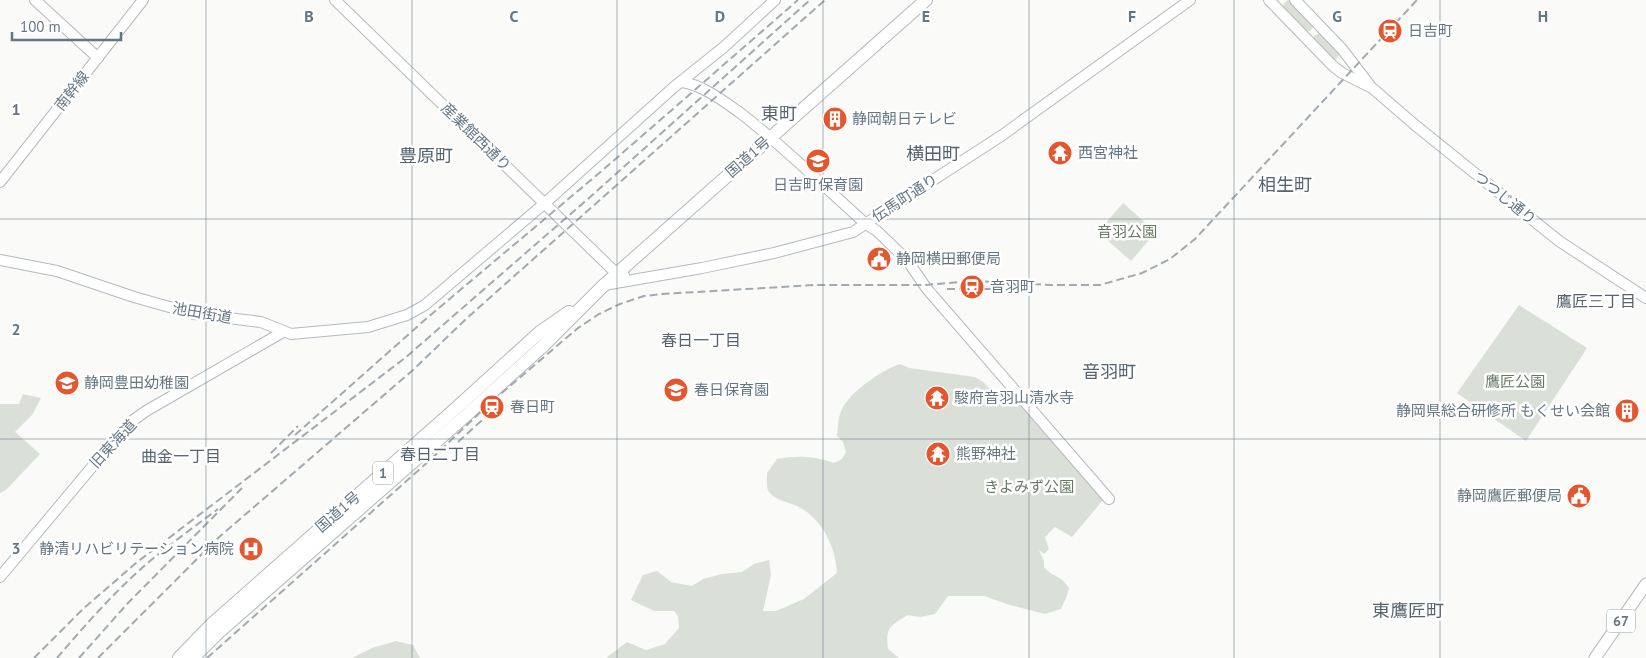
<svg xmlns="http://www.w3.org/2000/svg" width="1646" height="658" viewBox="0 0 1646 658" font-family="'PT Sans','Noto Sans JP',sans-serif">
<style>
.green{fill:#dadfd7}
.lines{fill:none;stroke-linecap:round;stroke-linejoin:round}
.secondary-casing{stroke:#b3babf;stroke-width:12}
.primary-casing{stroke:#b5babe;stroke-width:13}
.highway-casing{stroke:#b4b9bd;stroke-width:14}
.secondary{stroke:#fff;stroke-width:10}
.primary{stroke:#fff;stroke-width:11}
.highway{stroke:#fff;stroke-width:12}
.rail{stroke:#a2aab0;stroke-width:2;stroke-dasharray:8 4;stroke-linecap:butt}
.grid{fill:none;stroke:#657683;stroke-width:1;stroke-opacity:0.55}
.labels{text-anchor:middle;stroke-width:5;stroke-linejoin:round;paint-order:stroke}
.shield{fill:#fff;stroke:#939fa8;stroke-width:1}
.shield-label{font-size:14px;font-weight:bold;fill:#657683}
.poi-label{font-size:15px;fill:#657683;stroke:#fff;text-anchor:start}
.street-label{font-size:15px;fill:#657683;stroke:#fff}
.park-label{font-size:15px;fill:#687a64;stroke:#fff}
.neighbourhood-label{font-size:16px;fill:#57646e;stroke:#fff}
.quarter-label{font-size:18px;fill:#57646e;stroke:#fff}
.grid-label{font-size:16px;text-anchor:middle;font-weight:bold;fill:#657683;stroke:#fff;stroke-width:5;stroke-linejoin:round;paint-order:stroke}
</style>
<rect width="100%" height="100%" fill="#fafaf8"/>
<g class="green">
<path d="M1288,0l3,1 22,25 -2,4 -5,2 -24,-24 2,-5z"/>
<path d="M1320,33l20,21 -4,5 -3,1 -20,-20 1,-4z"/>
<path d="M1123,203l33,29 -25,29 -33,-29z"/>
<path d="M1519,305l68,43 -61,93 -69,-48z"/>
<path d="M900,364l9,4 66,9 8,5 18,17v8l12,-11 90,104 -31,37 -17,-10 -10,10 4,12 -5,5 -5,-4 5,11v6c9,11 16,7 25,21l-3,10 -5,11 -16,5 -35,-9 -26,-9h-36l-13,18 -15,3 -12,-2c-17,10 -23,12 -20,34l11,9h-293l21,-16 19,8 19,-6 14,-16 -1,-12 -4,-5h-20l-23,-11 12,-25 14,-4 14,11 21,4 11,-7 19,-5 20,-2 12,-8 15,-4 2,15 -8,36h13l28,-12 33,-26c-1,-26 -15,-55 -40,-67 -9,-4 -22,-6 -28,-14 -3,-4 -2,-13 -2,-19l10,-14c21,-4 37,-3 57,4l8,-4 4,-7 -3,-10 -6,-6c1,-9 1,-19 5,-27 9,-18 40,-39 58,-45z"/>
<path d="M23,394l18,4 -9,17 -17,17 25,22 -34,36 -6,3v-89h19z"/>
<path d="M396,641l17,4 7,13h-68l20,-10z"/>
</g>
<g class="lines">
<defs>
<g id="secondary">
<path d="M35,0l63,58"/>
<path d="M335,0l281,273 8,2"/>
<path d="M1269,0l64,66 9,7 28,14"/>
<path d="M1295,0l47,49 29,38 44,38 144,116 87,57"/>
<path d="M682,82c20,3 40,18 57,30 46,35 84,74 127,112l11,7 30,29 20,29 182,210"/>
<path d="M0,182l143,-182"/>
<path d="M0,260l57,11 77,26 60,17 67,8 30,12 77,-7 39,-12 18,-10 120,-102 129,-116 50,-40 51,-47"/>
<path d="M604,285l98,-17 72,-15 79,-21 148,-96 189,-136"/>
<path d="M0,577l107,-128 25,-28 14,-10 137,-79"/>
</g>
<path id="primary" d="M1595,658l51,-74"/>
<g id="highway">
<path d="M179,658l33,-34 242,-214 86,-78 29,-20"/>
<path d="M193,658l26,-26 243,-213 81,-73 61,-61 322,-285"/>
</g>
</defs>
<use href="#secondary" class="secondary-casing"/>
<use href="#primary" class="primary-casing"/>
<use href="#highway" class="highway-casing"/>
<use href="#secondary" class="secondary"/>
<use href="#primary" class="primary"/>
<use href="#highway" class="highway"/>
<g class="rail">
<path d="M947,289h50"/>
<path d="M295,435l132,-117 177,-149 194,-169"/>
<path d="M458,442l32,-29"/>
<path d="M271,453l27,-27"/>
<path d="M34,658l49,-49 53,-46 269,-205 184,-160 221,-198"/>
<path d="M57,658c29,-34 59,-68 93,-97 22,-18 45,-35 68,-52"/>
<path d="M79,658l49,-55 114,-115"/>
<path d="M98,658l120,-120 195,-168 54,-52 358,-318"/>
<path d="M207,658l222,-197 61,-58 88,-75 21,-14 21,-10 24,-8 18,-2 153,-9h109l50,-4 77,4h49l42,-12 28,-14 25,-20 222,-239"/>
</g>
</g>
<path class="grid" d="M206,0v658M412,0v658M617,0v658M823,0v658M1029,0v658M1234,0v658M1440,0v658M0,219h1646M0,439h1646"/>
<defs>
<symbol id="station-disc" viewBox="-11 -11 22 22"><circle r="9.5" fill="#e4572e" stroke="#fff"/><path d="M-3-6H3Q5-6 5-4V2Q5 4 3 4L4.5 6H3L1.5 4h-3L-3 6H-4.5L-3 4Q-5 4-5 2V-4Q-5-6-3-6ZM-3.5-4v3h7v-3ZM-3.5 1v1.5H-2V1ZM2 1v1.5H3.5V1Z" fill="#fff"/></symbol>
<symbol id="building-disc" viewBox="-11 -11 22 22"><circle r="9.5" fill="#e4572e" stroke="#fff"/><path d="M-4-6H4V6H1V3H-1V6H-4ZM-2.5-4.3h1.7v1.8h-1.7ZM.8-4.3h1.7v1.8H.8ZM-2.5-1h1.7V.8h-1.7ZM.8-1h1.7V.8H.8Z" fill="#fff"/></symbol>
<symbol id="temple-disc" viewBox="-11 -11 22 22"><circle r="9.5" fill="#e4572e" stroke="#fff"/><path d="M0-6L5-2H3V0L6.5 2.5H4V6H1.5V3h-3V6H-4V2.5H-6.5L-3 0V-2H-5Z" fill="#fff"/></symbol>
<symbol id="school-disc" viewBox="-11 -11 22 22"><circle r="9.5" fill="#e4572e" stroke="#fff"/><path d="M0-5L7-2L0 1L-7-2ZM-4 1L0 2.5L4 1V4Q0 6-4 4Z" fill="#fff"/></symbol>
<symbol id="civic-disc" viewBox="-11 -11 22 22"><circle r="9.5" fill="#e4572e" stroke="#fff"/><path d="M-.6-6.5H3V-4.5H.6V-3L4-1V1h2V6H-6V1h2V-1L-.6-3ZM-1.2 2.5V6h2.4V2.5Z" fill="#fff"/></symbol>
<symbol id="hospital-disc" viewBox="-11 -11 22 22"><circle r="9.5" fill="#e4572e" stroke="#fff"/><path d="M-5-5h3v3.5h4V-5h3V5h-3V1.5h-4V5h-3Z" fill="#fff"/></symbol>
</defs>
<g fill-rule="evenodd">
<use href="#station-disc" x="1376" y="17" width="28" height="28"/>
<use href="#building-disc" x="821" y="105" width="28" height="28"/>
<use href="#temple-disc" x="1046" y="139" width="28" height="28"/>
<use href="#school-disc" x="804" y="147" width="28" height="28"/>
<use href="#civic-disc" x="865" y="245" width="28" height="28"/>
<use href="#station-disc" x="958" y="273" width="28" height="28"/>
<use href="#school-disc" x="53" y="369" width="28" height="28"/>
<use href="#school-disc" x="662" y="376" width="28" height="28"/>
<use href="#temple-disc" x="923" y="384" width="28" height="28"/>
<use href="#station-disc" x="478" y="393" width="28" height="28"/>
<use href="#building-disc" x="1613" y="397" width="28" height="28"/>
<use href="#temple-disc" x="924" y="440" width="28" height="28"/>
<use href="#civic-disc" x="1565" y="482" width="28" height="28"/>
<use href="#hospital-disc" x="237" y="535" width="28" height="28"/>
</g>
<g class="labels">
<g class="shield">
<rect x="373" y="461.5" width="20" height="23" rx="4"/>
<rect x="1607" y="609.5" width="28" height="23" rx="4"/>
</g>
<g class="shield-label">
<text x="383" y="478">1</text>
<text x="1621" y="626">67</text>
</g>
<g class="poi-label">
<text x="1408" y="36">日吉町</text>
<text x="852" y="124">静岡朝日テレビ</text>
<text x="1078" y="158">西宮神社</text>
<text x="818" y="190" text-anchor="middle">日吉町保育園</text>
<text x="896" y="264">静岡横田郵便局</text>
<text x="990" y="292">音羽町</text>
<text x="84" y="388">静岡豊田幼稚園</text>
<text x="694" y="395">春日保育園</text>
<text x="954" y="403">駿府音羽山清水寺</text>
<text x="510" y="412">春日町</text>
<text x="1610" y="416" text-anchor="end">静岡県総合研修所 もくせい会館</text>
<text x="956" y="459">熊野神社</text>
<text x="1562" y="501" text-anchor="end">静岡鷹匠郵便局</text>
<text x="234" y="554" text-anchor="end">静清リハビリテーション病院</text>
</g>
<g class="street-label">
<text transform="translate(72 91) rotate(-52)" y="5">南幹線</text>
<text transform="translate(476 137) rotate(44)" y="5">産業館西通り</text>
<text transform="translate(748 157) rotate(-41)" y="5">国道1号</text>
<text transform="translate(905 198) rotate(-33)" y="5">伝馬町通り</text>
<text transform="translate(1505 198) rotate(39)" y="5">つつじ通り</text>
<text transform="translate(202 313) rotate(10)" y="5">池田街道</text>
<text transform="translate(113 444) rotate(-47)" y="5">旧東海道</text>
<text transform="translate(338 512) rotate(-41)" y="5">国道1号</text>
</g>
<g class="park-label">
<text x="1127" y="237">音羽公園</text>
<text x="1515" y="387">鷹匠公園</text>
<text x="1029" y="492">きよみず公園</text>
</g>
<g class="neighbourhood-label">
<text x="1596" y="307">鷹匠三丁目</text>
<text x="701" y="346">春日一丁目</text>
<text x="440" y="460">春日二丁目</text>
<text x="181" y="462">曲金一丁目</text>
</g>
<g class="quarter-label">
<text x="779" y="120">東町</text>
<text x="933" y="160">横田町</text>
<text x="426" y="162">豊原町</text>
<text x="1285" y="191">相生町</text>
<text x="1109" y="378">音羽町</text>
<text x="1408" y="617">東鷹匠町</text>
</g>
</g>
<g class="grid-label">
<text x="309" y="22">B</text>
<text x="514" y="22">C</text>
<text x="720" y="22">D</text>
<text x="926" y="22">E</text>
<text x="1132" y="22">F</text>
<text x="1337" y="22">G</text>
<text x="1543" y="22">H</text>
<text x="16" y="115">1</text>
<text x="16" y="335">2</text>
<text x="16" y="554">3</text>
</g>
<path d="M12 32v8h109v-8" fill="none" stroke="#657683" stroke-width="2.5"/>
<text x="20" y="32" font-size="15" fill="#657683" stroke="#ffffff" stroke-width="4" paint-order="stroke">100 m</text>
</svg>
